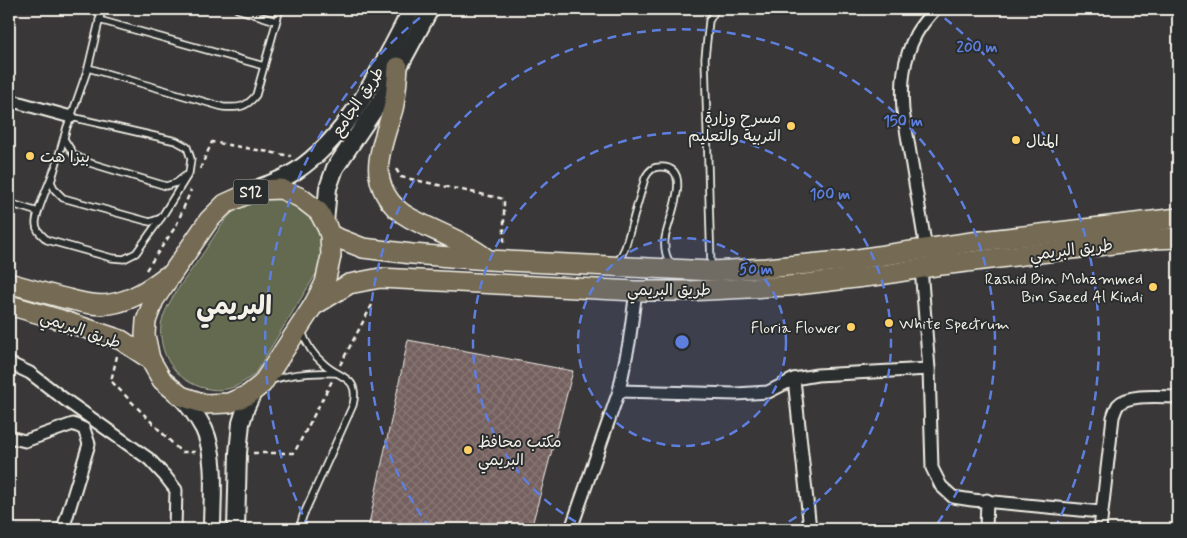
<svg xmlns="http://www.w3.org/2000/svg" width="1187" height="538" viewBox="0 0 1187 538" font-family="Mynerve,'Playpen Sans Arabic',sans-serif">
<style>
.grass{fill:#636a50;stroke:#acae9c}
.building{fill:url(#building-cross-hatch);stroke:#f4f1e8}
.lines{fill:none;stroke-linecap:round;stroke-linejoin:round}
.lane-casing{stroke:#f4f1e8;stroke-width:9}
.street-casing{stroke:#f4f1e8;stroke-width:15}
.secondary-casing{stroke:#f4f1e8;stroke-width:20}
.primary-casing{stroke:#f4f1e8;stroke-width:22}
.path{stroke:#f4f1e8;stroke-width:2.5;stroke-dasharray:5 4;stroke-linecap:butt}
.lane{stroke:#2a2d2e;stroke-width:5.5}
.street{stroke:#2a2d2e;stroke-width:11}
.secondary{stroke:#2a2d2e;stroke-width:16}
.primary{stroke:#746b52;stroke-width:19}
.ring{fill:none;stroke:#5e7fdd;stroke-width:2.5;stroke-dasharray:9 6}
.poi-dot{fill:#ffd166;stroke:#2a2d2e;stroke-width:2}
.labels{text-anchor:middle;stroke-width:4;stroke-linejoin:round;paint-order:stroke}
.shield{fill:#2a2d2e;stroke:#b7b6b0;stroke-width:1}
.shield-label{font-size:15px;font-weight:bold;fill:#f4f1e8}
.street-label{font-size:16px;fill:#f4f1e8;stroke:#2a2d2e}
.poi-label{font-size:16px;fill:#f4f1e8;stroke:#2a2d2e;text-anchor:start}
.town-label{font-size:26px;font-weight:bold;fill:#f4f1e8;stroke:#2a2d2e}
.centre{fill:#5e7fdd;stroke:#2a2d2e;stroke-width:2.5}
.ring-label{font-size:15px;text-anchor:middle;font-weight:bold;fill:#5e7fdd;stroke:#2a2d2e;stroke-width:4;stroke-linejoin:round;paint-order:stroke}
</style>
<defs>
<pattern id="building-cross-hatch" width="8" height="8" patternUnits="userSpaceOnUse" patternTransform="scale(1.25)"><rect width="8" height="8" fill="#74615e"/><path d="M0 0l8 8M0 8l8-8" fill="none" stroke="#887875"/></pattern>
</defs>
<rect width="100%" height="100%" fill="#393738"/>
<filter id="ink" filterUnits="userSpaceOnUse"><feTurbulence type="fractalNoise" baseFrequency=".02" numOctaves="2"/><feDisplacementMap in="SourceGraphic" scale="10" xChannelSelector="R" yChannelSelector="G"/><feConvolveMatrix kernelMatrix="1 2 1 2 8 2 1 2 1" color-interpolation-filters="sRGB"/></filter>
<g filter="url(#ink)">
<path class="grass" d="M259,199h20l18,6 15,13 13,24 -1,19 -70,114c-8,5 -16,12 -27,14 -30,5 -59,-15 -65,-45 -1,-6 -2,-12 -1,-19 4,-23 27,-49 40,-69 10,-14 19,-31 31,-43 7,-7 19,-10 27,-14z"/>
<path class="building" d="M408,340l165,31 -42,158h-163z"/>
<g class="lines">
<defs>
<g id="lane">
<path d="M102,9l-14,59 -17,49 -4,10 -16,55 4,8 8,8 87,24 11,-4"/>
<path d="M237,9l39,12"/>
<path d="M99,20l165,46"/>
<path d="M88,68l135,39c15,1 23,1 33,-12l24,-86"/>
<path d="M64,139l10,16 16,8 76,23 10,-3 9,-7"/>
<path d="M54,170c-4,12 -19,43 -18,54 0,7 6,11 11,16l65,18 12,1 12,-6 25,-35 28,-45 2,-14 -4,-12 -11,-6 -105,-24"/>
<path d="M9,203l29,9"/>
<path d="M618,262l7,-14 20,-70c3,-6 7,-11 14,-11 37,-3 8,55 6,72 -1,9 1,18 6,26"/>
<path d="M711,267l-6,-209 4,-37 7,-12"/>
<path d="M272,380c21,-7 42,-8 64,-7"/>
<path d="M299,529l4,-13 50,-111c7,-29 -13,-26 -29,-41 -11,-9 -18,-20 -22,-33"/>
</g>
<g id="street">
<path d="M9,100l62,17"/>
<path d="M926,249l-23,-138c-2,-27 0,-52 13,-77 5,-9 12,-17 19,-25"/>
<path d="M921,268l8,101 3,99 9,18 12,11 19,3 129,12"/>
<path d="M9,363l21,10 34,26 85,60 16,17 11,14 -1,39"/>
<path d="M794,379l16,150"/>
<path d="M619,391l117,3 32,-2 26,-13 23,-4 112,-6"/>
<path d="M9,437l16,4 48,-17 11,5 5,15 -26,85"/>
<path d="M571,529l48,-138 10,-48 7,-52"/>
<path d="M986,529l1,-29"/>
<path d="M1100,529l13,-112c1,-3 3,-9 5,-12 10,-12 45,-8 60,-8"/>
</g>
<g id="secondary">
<path d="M261,187c12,-4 24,-9 35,-16 56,-38 85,-104 116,-162"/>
<path d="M325,223l3,-35 7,-20 46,-68 49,-91"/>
<path d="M179,395c10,10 18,21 25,34 13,28 8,70 8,100"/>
<path d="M236,529l2,-76 3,-30 5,-16 8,-17"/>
</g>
<g id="primary">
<path d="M398,67c-1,14 -2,29 -5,42 -5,17 -12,35 -14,52 -3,24 10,46 31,57 26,14 54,23 77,41"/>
<path d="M281,189l20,9 18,14 8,15 3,8 1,21 -6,27 -12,23 -51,78 -14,11 -19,8 -24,1 -24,-8 -19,-16 -12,-21 -5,-24 1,-14 8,-21 55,-80 16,-16 31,-14z"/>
<path d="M330,235l33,13 49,6 76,6 223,11 55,-3 85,-8 121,-18 206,-24"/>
<path d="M9,283c21,6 42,12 63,17 13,3 25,6 38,4 21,-3 39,-15 55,-27"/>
<path d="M9,305l52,15 60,20 29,19"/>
<path d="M313,306l36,-22 31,-6 256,13h51l101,-5 93,-11 61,-10 212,-26 24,-1"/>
</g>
</defs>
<use href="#lane" class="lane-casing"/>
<use href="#street" class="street-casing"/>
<use href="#secondary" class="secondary-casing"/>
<use href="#primary" class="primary-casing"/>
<g class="path">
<path d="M200,169l12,-27 79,14"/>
<path d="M396,169l5,8 103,22v45"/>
<path d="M146,270l30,-44 15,-36"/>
<path d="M117,356l-6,25 70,71h14"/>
<path d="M340,365l33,-62"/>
<path d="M253,453h41l38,-72"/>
</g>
<use href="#lane" class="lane"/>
<use href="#street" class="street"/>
<use href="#secondary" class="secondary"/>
<use href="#primary" class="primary"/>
</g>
</g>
<circle cx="682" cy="342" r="104" fill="#5e7fdd" fill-opacity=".12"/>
<g class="ring">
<circle cx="682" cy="342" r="104"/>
<path d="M589 529A209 209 0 1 1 775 529"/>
<path d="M430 528A313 313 0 1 1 934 528"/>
<path d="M309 528A417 417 0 0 1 431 9M933 9A417 417 0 0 1 1055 528"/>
</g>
<g class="poi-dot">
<circle cx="791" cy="126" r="5"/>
<circle cx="1016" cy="140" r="5"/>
<circle cx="30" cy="156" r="5"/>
<circle cx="1153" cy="287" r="5"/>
<circle cx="889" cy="323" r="5"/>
<circle cx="851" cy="327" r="5"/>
<circle cx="468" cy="450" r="5"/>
</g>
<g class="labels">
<rect class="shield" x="233.5" y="179.5" width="35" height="25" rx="4"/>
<g class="shield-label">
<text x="251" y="197">S12</text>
</g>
<g class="street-label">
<text transform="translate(357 101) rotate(-56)" y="6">طريق الجامع</text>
<text transform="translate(1071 249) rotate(-7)" y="6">طريق البريمي</text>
<text x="669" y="295">طريق البريمي</text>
<text transform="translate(81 329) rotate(19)" y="6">طريق البريمي</text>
</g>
<g class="poi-label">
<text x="781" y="123" text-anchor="end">مسرح وزارة<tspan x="781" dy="18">التربية والتعليم</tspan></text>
<text x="1026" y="146">المنال</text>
<text x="40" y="162">بيزا ه‍ت</text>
<text x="1143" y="284" text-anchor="end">Rashid Bin Mohammed<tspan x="1143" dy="18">Bin Saeed Al Kindi</tspan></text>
<text x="899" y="329">White Spectrum</text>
<text x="841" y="333" text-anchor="end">Floria Flower</text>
<text x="478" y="447">مكتب محافظ<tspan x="478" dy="18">البريمي</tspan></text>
</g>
<g class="town-label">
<text x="234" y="314">البريمي</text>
</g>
</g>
<circle cx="682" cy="342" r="8" class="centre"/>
<g class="ring-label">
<text x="977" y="52">200 m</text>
<text x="903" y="126">150 m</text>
<text x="830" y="199">100 m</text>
<text x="756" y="274">50 m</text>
</g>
<rect width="1187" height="538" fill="none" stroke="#2a2d2e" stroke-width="30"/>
<rect x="15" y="15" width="1157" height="508" fill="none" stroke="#f4f1e8" stroke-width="2" filter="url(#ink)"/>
</svg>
